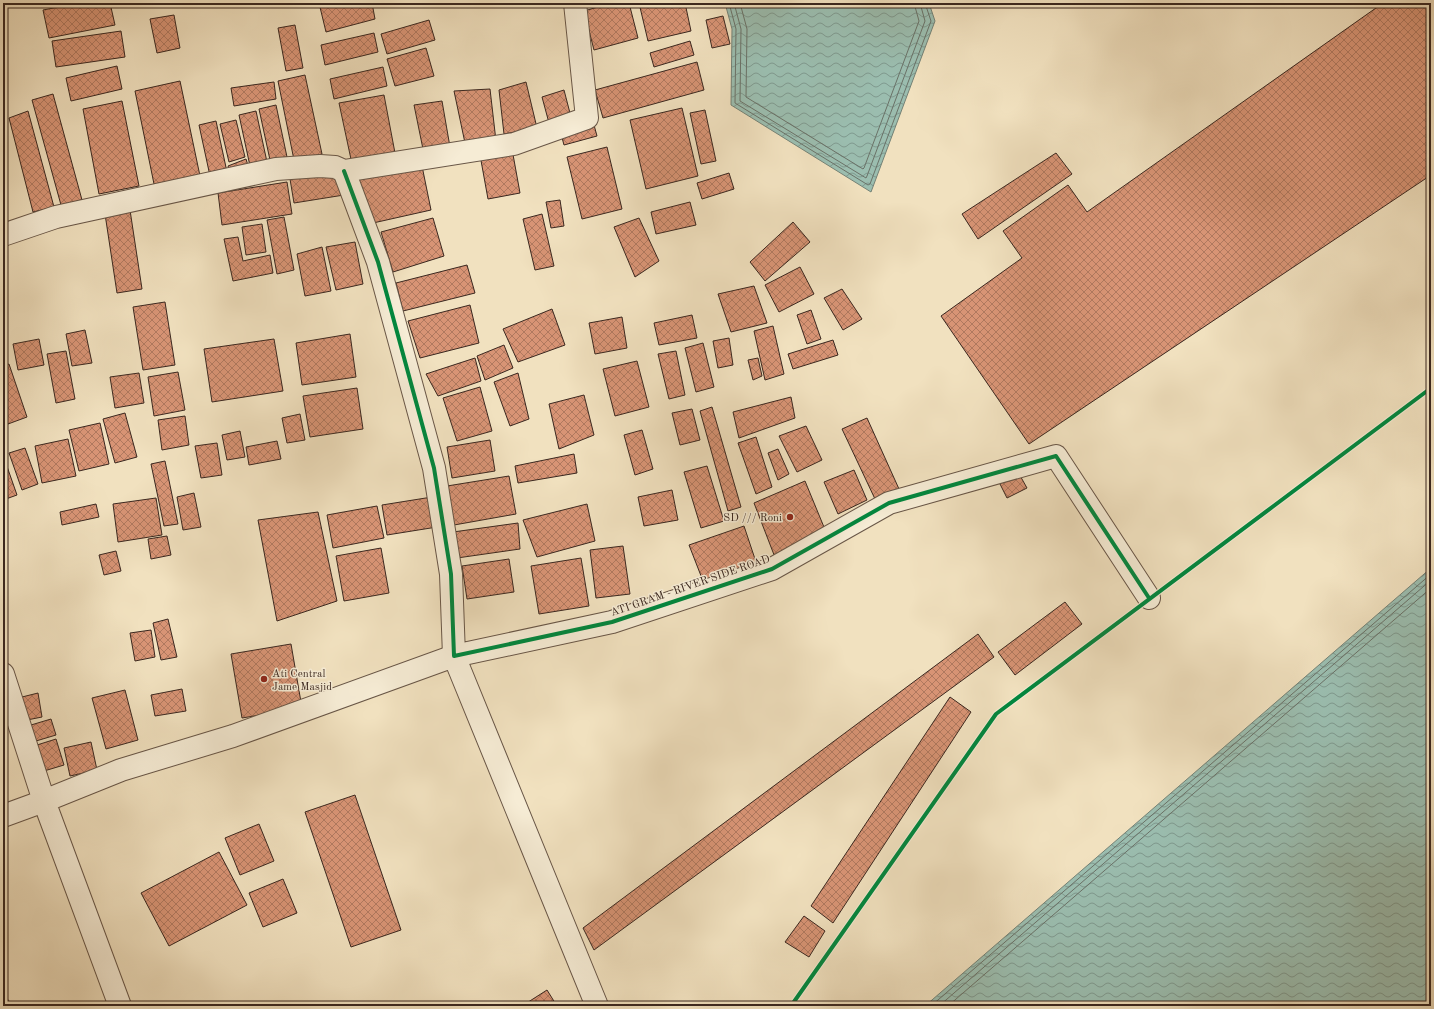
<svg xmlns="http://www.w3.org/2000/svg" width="1434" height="1009" viewBox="0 0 1434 1009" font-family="'Old Standard TT',serif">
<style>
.water{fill:url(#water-waves);stroke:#748276}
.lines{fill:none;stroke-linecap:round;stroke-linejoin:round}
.shore{stroke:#6a7268;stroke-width:1}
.building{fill:url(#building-cross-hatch);stroke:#3a271f}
.lane-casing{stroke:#685647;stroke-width:14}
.street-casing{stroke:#685647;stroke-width:24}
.lane{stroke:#f6ecd5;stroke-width:12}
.street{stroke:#f6ecd5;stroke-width:22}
.cycleway-casing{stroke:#f6ecd5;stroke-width:6}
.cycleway{stroke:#00873e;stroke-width:4}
.poi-dot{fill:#8f2418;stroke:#f6ecd5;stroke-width:1.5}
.labels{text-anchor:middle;stroke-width:3;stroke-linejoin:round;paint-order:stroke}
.poi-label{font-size:11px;fill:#3a271f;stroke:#f6ecd5;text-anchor:end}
.street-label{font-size:11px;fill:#3a271f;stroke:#f6ecd5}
</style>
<defs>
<pattern id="water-waves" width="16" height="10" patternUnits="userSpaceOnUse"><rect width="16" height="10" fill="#9bbeb0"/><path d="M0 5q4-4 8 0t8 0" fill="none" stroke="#7f9a8f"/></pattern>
<pattern id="building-cross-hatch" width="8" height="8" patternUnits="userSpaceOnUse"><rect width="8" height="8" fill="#d89475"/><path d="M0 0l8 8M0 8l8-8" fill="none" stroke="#b0795f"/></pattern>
</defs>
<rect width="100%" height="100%" fill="#f1e1bf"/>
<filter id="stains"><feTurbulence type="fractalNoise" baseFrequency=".005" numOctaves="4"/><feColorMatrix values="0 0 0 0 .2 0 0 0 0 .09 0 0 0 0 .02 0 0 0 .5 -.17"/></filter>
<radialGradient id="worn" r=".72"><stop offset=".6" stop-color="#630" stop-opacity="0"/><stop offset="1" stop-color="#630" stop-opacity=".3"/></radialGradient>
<g class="water">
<path d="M725,3h204l6,18 -64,171 -140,-87 1,-76z"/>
<path d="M1431,568v438h-506z"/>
</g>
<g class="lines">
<g class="shore">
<path d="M729,3l7,26 -1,74 133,82 2,-1 61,-163 -6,-18"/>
<path d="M734,3l7,26 -1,72 126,77 1,-2 58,-155 -5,-18"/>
<path d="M740,3l7,26 -1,68 117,72 1,-1 55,-147 -5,-18"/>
<path d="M931,1006l500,-432"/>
<path d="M939,1006l492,-426"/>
<path d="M948,1006l483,-418"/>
</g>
</g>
<g class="building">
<path d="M80,3h30l5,22 -66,13 -6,-28z"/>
<path d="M319,3h53l3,16 -49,13z"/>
<path d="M612,3h17l9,35 -44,12 -10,-39z"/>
<path d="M639,3h46l6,28 -43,10z"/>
<path d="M1383,3h48v172l-402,269 -88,-128 81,-58 -19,-27 65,-46 19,27z"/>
<path d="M174,15l6,33 -23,5 -7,-34z"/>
<path d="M723,16l7,28 -18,4 -6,-28z"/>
<path d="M429,20l6,20 -48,14 -6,-20z"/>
<path d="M295,25l8,43 -17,3 -8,-43z"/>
<path d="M121,31l4,26 -69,10 -4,-26z"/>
<path d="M374,33l4,19 -53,13 -4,-20z"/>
<path d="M690,41l4,14 -40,12 -4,-14z"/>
<path d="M426,48l8,28 -39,10 -8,-27z"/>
<path d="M697,62l7,28 -101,28 -8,-28z"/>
<path d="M117,66l5,23 -51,12 -5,-23z"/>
<path d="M383,67l4,19 -53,13 -4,-20z"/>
<path d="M305,75l17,79 -28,6 -16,-79z"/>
<path d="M180,81l20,95 -46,8 -19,-93z"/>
<path d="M274,82l2,17 -42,7 -3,-18z"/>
<path d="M526,82l11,46 -33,6 -5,-44z"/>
<path d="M490,89l6,52 -31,2 -11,-52z"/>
<path d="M564,90l7,27 -22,6 -7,-26z"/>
<path d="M53,94l29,106 -21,5 -29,-105z"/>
<path d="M384,95l11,58 -43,11 -13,-61z"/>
<path d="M122,101l17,85 -40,8 -16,-85z"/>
<path d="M442,101l8,46 -26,7 -10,-49z"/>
<path d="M276,105l11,52 -17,3 -11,-51z"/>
<path d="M682,108l16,68 -52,13 -16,-69z"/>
<path d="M705,110l11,51 -15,3 -11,-51z"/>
<path d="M28,111l26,96 -21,5 -24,-94z"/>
<path d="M256,111l11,51 -17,4 -11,-51z"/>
<path d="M236,120l9,37 -16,5 -9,-38z"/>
<path d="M216,121l11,51 -17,4 -11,-51z"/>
<path d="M594,125l3,11 -33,9 -3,-11z"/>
<path d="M607,147l15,62 -40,10 -15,-62z"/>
<path d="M512,149l8,44 -32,6 -8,-44z"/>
<path d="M1056,153l16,21 -94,65 -16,-25z"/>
<path d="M246,159l4,13 -18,6 -4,-12z"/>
<path d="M422,166l9,44 -58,13 -17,-46z"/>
<path d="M339,171l5,24 -50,8 -4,-24z"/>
<path d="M729,173l5,16 -32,10 -5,-16z"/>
<path d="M287,182l5,32 -70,11 -4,-32z"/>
<path d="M560,200l4,26 -13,2 -5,-26z"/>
<path d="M690,202l6,23 -40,9 -5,-22z"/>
<path d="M130,210l12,79 -25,4 -12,-79z"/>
<path d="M542,214l12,52 -19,4 -12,-51z"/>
<path d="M284,217l10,53 -17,4 -10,-54z"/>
<path d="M433,218l11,38 -51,16 -12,-40z"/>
<path d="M639,218l20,43 -24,16 -21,-50z"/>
<path d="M793,222l17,20 -45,39 -15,-19z"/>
<path d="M262,224l4,28 -20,3 -4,-28z"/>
<path d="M238,237l5,24 27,-6 3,18 -40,8 -9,-42z"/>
<path d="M355,242l8,42 -27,6 -10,-43z"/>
<path d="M322,247l9,44 -26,5 -8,-42z"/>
<path d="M467,265l8,28 -72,18 -7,-28z"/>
<path d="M800,267l14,27 -35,18 -14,-27z"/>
<path d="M754,286l13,37 -36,9 -13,-38z"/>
<path d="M842,289l20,30 -19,11 -19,-32z"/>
<path d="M165,302l10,63 -32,5 -10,-63z"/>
<path d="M470,305l9,38 -59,15 -12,-37z"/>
<path d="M552,309l13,36 -47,17 -15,-33z"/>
<path d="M811,310l10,29 -14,5 -10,-29z"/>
<path d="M692,315l5,23 -38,7 -5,-22z"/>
<path d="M622,317l5,31 -32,6 -6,-31z"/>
<path d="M773,326l11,48 -19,6 -11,-49z"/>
<path d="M85,330l7,33 -20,3 -6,-32z"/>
<path d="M350,334l6,43 -54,8 -6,-42z"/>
<path d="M729,338l4,27 -15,3 -5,-27z"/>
<path d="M39,339l5,26 -26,5 -5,-26z"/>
<path d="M274,339l9,52 -71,11 -8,-53z"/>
<path d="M833,340l5,15 -45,14 -5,-15z"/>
<path d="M703,343l11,44 -18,5 -11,-44z"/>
<path d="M504,345l9,23 -28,12 -8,-24z"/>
<path d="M66,351l9,48 -19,4 -9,-49z"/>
<path d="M676,351l9,44 -16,4 -11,-45z"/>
<path d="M475,358l6,23 -43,15 -12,-22z"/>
<path d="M758,358l4,18 -9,4 -5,-20z"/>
<path d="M637,361l12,46 -34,9 -12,-47z"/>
<path d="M9,364l18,53 -19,7 -5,-15v-43z"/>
<path d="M178,372l7,38 -31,6 -6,-39z"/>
<path d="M139,373l5,30 -29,5 -5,-31z"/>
<path d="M518,373l11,46 -19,7 -16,-44z"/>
<path d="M480,387l12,44 -35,10 -14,-43z"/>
<path d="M357,388l6,41 -53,8 -7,-41z"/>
<path d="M584,395l10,40 -35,14 -10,-45z"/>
<path d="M791,397l4,21 -56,20 -6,-26z"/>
<path d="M712,407l29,100 -13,4 -28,-100z"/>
<path d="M692,409l8,31 -20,5 -8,-32z"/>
<path d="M125,413l12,44 -22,6 -12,-44z"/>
<path d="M300,414l5,26 -18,3 -5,-25z"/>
<path d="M185,416l4,29 -27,5 -4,-30z"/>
<path d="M867,418l32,71 -24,10 -33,-70z"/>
<path d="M100,423l9,41 -30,7 -10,-41z"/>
<path d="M806,426l16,34 -25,12 -18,-36z"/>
<path d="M642,430l11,39 -18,6 -11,-40z"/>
<path d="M240,431l5,26 -18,3 -5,-25z"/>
<path d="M756,437l16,50 -16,7 -18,-51z"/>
<path d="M68,439l8,37 -34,7 -7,-37z"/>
<path d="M490,440l5,31 -43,7 -5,-31z"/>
<path d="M277,441l4,18 -32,6 -3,-18z"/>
<path d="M217,443l5,32 -21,3 -6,-32z"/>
<path d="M25,448l13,36 -16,6 -13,-37z"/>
<path d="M778,449l11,25 -11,6 -10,-27z"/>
<path d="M574,454l3,19 -59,10 -3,-17z"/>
<path d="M3,455l14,40 -14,5z"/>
<path d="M165,461l13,63 -14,2 -13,-62z"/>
<path d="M707,466l17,55 -23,7 -17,-56z"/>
<path d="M854,470l13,30 -29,14 -14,-32z"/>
<path d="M1018,472l9,16 -20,10 -8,-16z"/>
<path d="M509,476l7,38 -62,11 -7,-39z"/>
<path d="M805,481l21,51 -50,28 -22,-57z"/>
<path d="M672,490l6,30 -34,6 -6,-29z"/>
<path d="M194,493l7,34 -18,3 -6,-33z"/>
<path d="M432,497l5,30 -50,8 -5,-30z"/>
<path d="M156,498l6,37 -44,7 -5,-38z"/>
<path d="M96,504l3,13 -37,8 -2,-13z"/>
<path d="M587,504l8,37 -58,16 -14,-37z"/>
<path d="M377,506l7,32 -51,10 -6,-33z"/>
<path d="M318,512l19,89 -60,20 -19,-101z"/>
<path d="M518,523l2,26 -63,9 -4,-26z"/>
<path d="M744,526l12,36 -53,19 -14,-36z"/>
<path d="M167,536l4,19 -20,4 -3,-20z"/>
<path d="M623,546l7,48 -34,4 -6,-48z"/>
<path d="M381,548l8,45 -45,8 -8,-45z"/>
<path d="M116,551l5,20 -17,4 -5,-20z"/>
<path d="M581,558l8,48 -50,8 -8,-48z"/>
<path d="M509,559l5,33 -47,7 -5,-33z"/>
<path d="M1065,602l17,22 -67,51 -17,-23z"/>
<path d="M168,619l9,38 -16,3 -8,-37z"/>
<path d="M151,630l4,27 -20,4 -5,-28z"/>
<path d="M978,634l16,23 -400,293 -11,-22z"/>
<path d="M291,644l11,64 -60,10 -11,-64z"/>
<path d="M182,689l4,22 -31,5 -4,-21z"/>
<path d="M125,690l13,50 -32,9 -14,-51z"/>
<path d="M38,693l4,24 -15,3 -5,-23z"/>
<path d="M950,697l21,15 -138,211 -22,-17z"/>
<path d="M51,719l5,16 -20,6 -5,-16z"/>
<path d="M56,739l8,26 -20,6 -7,-26z"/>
<path d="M91,742l6,28 -27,6 -6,-28z"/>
<path d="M355,795l46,135 -50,17 -46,-135z"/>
<path d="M259,824l15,37 -34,14 -15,-37z"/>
<path d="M219,852l28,53 -78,41 -28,-53z"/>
<path d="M283,879l14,34 -34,14 -14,-34z"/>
<path d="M804,916l21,15 -16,26 -24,-15z"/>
<path d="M547,990l10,16h-35z"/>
</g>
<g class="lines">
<defs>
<path id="lane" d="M3,1004l1,2"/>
<g id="street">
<path d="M344,171l34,91 56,206 17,106 3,82 158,-34 160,-53 117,-66 167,-47 93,142"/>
<path d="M3,235l53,-18 220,-48 44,-3 15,1 9,4 170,-27 73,-26 -12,-115"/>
<path d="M3,674l41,127 -41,15"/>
<path d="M120,1006l-76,-205 77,-31 112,-34 221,-80 143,350"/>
</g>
</defs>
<use href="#lane" class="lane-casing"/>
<use href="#street" class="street-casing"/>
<use href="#lane" class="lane"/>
<use href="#street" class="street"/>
<defs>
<g id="cycleway">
<path d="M344,171l34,91 56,206 17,106 3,82 158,-34 160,-53 117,-66 167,-47 93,142"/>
<path d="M791,1006l205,-292 435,-326"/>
</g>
</defs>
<use href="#cycleway" class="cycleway-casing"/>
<use href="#cycleway" class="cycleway"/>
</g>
<g class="poi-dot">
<circle cx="790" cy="517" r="4"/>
<circle cx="264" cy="679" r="4"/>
</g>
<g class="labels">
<g class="poi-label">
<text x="782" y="521">SD /// Roni</text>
<text x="272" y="677" text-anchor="start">Ati Central<tspan x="272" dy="13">Jame Masjid</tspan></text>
</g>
<g class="street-label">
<text transform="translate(690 585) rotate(-19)" y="4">ATI GRAM - RIVER SIDE ROAD</text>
</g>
</g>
<rect width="1434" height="1009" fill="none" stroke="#f1e1bf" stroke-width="16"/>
<rect x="4" y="4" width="1426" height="1001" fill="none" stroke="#3a271f" stroke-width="2"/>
<rect x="8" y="8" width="1418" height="993" fill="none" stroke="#3a271f"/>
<rect width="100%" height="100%" filter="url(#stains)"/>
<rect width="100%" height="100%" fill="url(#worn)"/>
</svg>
